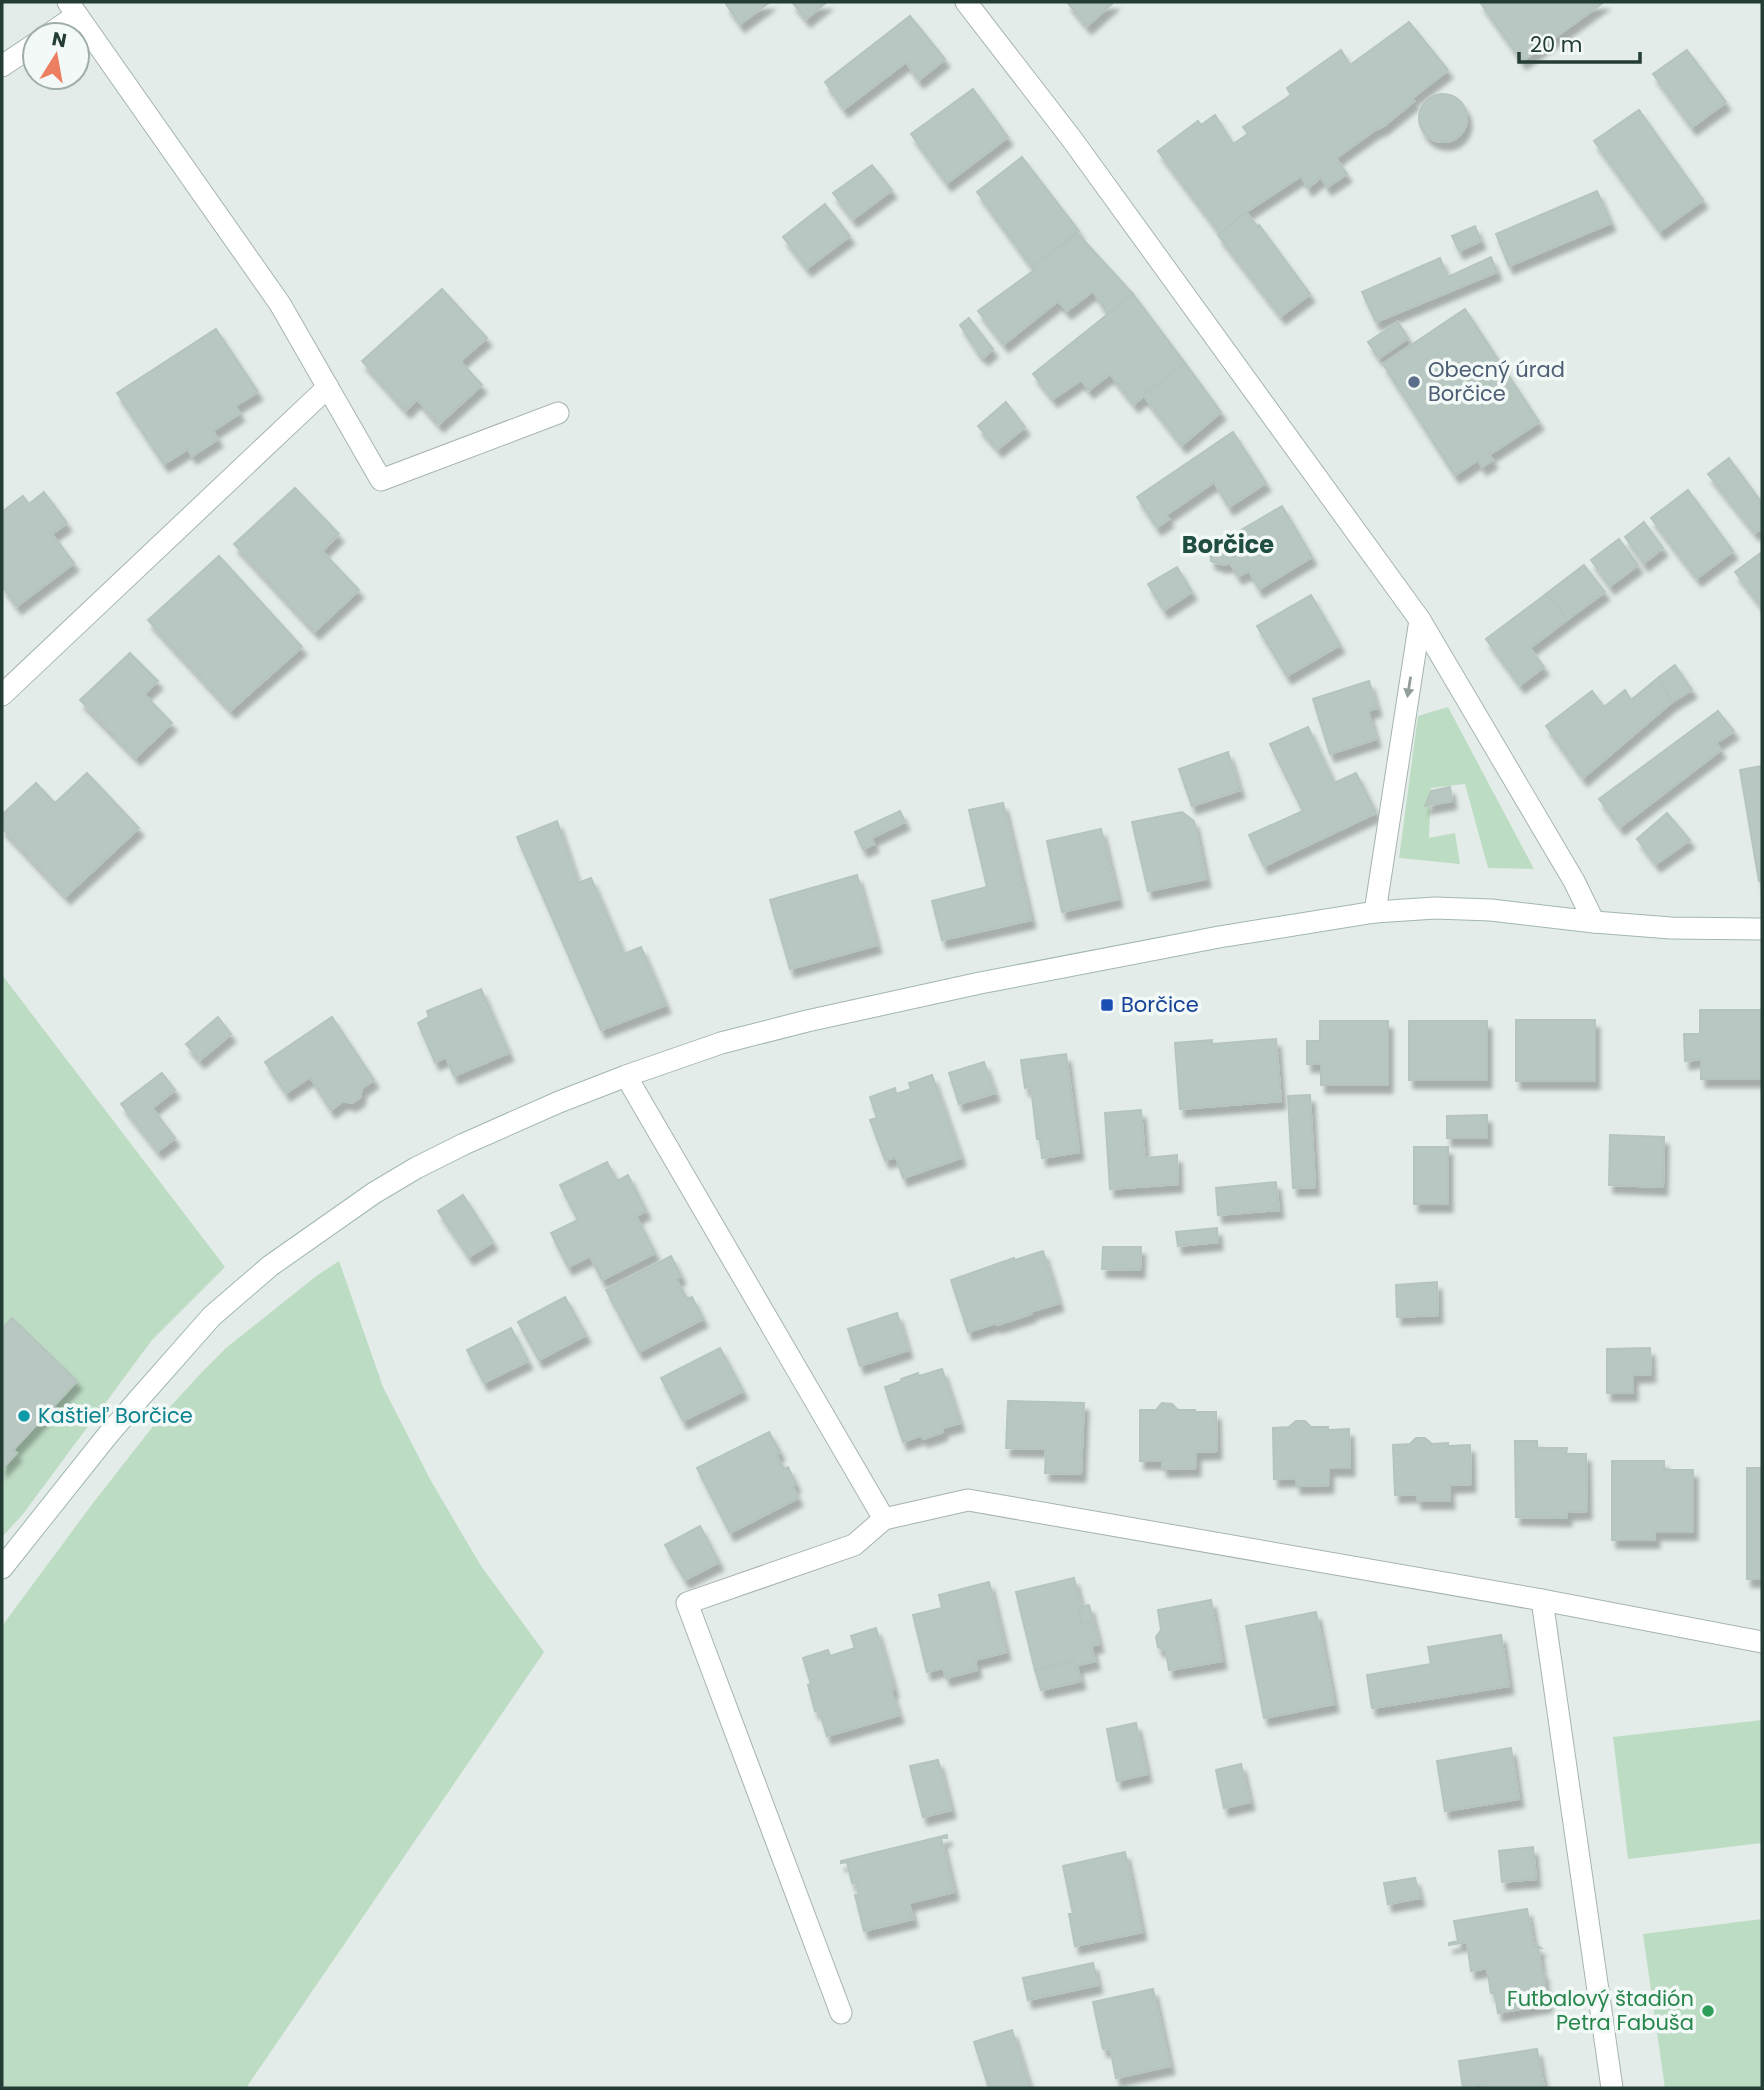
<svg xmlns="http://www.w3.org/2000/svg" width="1764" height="2090" viewBox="0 0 1764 2090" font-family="Poppins,sans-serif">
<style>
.green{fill:#bddcc4}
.building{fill:#b8c7c1;stroke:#b5c5be;stroke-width:2;filter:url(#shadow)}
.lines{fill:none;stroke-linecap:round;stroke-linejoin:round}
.street-casing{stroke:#a6b4af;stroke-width:23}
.secondary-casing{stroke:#a1b7af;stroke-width:23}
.street{stroke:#fff;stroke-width:21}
.secondary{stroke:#fff;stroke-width:21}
.oneway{fill:#919e9a}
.service-dot{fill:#5c6f8a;stroke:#f3f9f6;stroke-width:2.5}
.transit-dot{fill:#1a4fb4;stroke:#f3f9f6;stroke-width:2.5}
.culture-dot{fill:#0f9aa8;stroke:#f3f9f6;stroke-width:2.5}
.leisure-dot{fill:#2e9e5b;stroke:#f3f9f6;stroke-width:2.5}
.labels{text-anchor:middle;stroke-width:7;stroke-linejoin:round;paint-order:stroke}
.service-label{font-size:21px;fill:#4e5e75;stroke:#f3f9f6;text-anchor:start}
.transit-label{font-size:21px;fill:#164399;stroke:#f3f9f6;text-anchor:start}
.culture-label{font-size:21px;fill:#0d838f;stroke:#f3f9f6;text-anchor:start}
.leisure-label{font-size:21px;fill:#27864d;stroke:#f3f9f6;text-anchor:end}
.quarter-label{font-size:24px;font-weight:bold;fill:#204e42;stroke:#f3f9f6}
</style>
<defs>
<filter id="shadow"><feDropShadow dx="4.5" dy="8" stdDeviation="2" flood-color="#0004"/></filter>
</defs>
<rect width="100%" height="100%" fill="#e3ece8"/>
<g class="green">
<path d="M1448,707l86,162 -46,-1 -23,-84 -34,4 -2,50 26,-5 5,31 -61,-6 19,-142z"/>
<path d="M2,975l223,292 -73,73 -129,174 -21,23z"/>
<path d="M339,1261l44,126 48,94 50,85 63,86 -298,436h-244v-462l91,-123 65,-83 45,-49 23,-23 89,-71z"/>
<path d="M1762,1720v123l-134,16 -15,-122z"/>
<path d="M1762,1919v169h-97l-22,-154z"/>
</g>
<g class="building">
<path d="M729,2h41l-30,22 -14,-20z"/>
<path d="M792,2h35l-21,17z"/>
<path d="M1067,2h47l-27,24z"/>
<path d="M1480,2h124l-82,59z"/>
<path d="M910,16l35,43 -26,21 -13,-18 -62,47 -19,-27z"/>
<path d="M1409,22l39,48 -37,29 3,2 -30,25 -9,4 -39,28 11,16 -20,13 -6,-10 -13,11 -7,-12 -55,36 -26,21 -62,-82 40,-30 3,4 14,-10 18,29 15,-10 -5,-7 48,-32 -4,-7 54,-38 9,15z"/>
<path d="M1687,50l39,52 -34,25 -39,-53z"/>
<path d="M973,89l35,48 -61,46 -36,-49z"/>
<circle cx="1443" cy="118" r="24"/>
<path d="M1639,110l64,90 -43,31 -66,-90z"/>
<path d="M1022,157l57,74 -47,36 -55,-75z"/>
<path d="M872,165l20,25 -39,29 -20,-26z"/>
<path d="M1597,191l14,32 -102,43 -13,-32z"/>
<path d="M825,204l25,32 -43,32 -24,-31z"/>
<path d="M1246,212l12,15 1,-2 51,69 -29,22 -63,-81z"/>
<path d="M1475,226l6,15 -22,10 -7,-15z"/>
<path d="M1078,234l55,60 -25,20 -15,-23 -26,20 -9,-10 -54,43 -26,-33 55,-40 2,-7z"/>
<path d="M1491,257l6,15 -121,50 -14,-30 78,-34 8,19z"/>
<path d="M442,289l45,49 -27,23 22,24 -43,39 -22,-25 -11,11 -44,-49z"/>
<path d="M1133,294l52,69 -51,41 -24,-30 -21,16 -8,-10 -28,19 -20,-25z"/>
<path d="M1465,309l74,113 -47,31 -2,-2 -2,2 5,7 -11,7 -4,-7 -23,15 -72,-111z"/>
<path d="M969,318l24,31 -9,8 -6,-5 -18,-27z"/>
<path d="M1398,322l10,16 -29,20 -11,-16z"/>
<path d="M216,329l42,63 -23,14 5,7 -27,18 5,8 -26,17 -4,-7 -24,15 -47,-71z"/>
<path d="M1185,363l36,49 -39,33 -39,-50z"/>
<path d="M1006,402l19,25 -27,22 -20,-23z"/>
<path d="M1233,432l33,51 -37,24 -15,-25 -48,33 3,4 -12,8 -20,-30z"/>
<path d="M1729,458l33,45v25l-7,5 -47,-59z"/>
<path d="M295,488l44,46 -17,17 37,39 -44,41 -81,-87z"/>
<path d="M1688,490l45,61 -36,27 -46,-60z"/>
<path d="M44,492l23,31 -15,11 22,29 -57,43 -15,-20v-74l21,-16 6,8z"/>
<path d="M1282,506l30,51 -53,32 -10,-18 -11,5 -8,-13 -7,2 -12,-4 -1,-13z"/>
<path d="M1644,522l19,26 -19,15 -19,-26z"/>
<path d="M1619,539l19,26 -28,21 -19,-26z"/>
<path d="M1762,552v55l-27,-35z"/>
<path d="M219,556l83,91 -71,63 -83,-90z"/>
<path d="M1584,565l21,27 -37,27 -22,-25z"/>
<path d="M1177,567l15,25 -28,18 -16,-26z"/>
<path d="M1546,594l22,25 -38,29 14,19 -24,18 -34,-46z"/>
<path d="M1311,595l29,50 -53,31 -30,-50z"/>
<path d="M130,653l28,28 -14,13 28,29 -36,34 -56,-57z"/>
<path d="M1675,665l17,25 -20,12 -13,-25z"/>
<path d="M1659,677l13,25 -89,76 -37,-52 46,-35 12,16 21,-17 6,10z"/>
<path d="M1369,681l8,27 -9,3 8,28 -46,15 -17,-55z"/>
<path d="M1718,711l16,20 -18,12 5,7 -101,77 -21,-28z"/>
<path d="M1308,727l26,56 22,-10 20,40 -112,53 -15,-31 54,-24 -33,-67z"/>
<path d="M1228,752l12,38 -48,16 -13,-37z"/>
<path d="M1762,766v114l-3,1 -19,-111z"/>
<path d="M87,773l52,55 -73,68 -64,-68v-13l34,-32 19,20z"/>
<path d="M1450,787l2,14 -27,5 6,-15z"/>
<path d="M1003,803l28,117 -89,20 -10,-39 55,-14 -18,-77z"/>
<path d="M900,811l5,11 -34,16 3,6 -11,5 -8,-17z"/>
<path d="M1182,812l12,9 12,58 -58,12 -16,-69z"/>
<path d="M1667,813l23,27 -34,24 -19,-25z"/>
<path d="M557,821l21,62 13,-5 33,76 17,-7 25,58 -65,25 -84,-193z"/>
<path d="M1101,829l17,70 -56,13 -15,-71z"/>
<path d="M857,875l20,70 -87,24 -20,-69z"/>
<path d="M481,989l28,64 -55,23 -8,-19 -11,5 -17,-39 11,-6 -2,-6z"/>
<path d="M1700,1010h62v69h-61v-20l-16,2 -1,-27h16z"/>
<path d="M218,1017l13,17 -31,26 -14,-16z"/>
<path d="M332,1017l42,63 -12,8 -2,10 -8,5 -9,-2 -12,9 -21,-33 -24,16 -21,-31z"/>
<rect x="1516" y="1020" width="79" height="61"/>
<path d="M1320,1021h68v64h-67v-21h-14v-23h13z"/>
<rect x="1409" y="1021" width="78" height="59"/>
<path d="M1276,1039l5,62 -101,8 -5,-66 37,-3v4z"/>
<path d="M1066,1054l13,98 -37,6 -2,-19h-3l-6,-52 -6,1 -4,-28z"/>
<path d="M984,1062l11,31 -36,11 -10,-31z"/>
<path d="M162,1073l13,17 -23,18 23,30 -17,13 -37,-47z"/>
<path d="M932,1075l29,83 -58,20 -7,-21 -11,3 -15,-40 7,-2 -7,-21 25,-9 1,6 15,-5 -2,-6z"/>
<path d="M1310,1095l5,92 -22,1 -5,-92z"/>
<path d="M1141,1110l4,48 32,-3 1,29 -68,5 -5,-76z"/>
<path d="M1487,1115v23h-40v-22z"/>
<path d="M1610,1135l54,2 -1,50 -54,-2z"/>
<rect x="1414" y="1147" width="34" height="57"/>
<path d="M607,1162l10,19 11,-6 18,36 -10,5 19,37 -53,27 -12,-24 -22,11 -17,-34 27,-13 -18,-35z"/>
<path d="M1276,1182l3,28 -61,5 -2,-27z"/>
<path d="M463,1195l30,47 -24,15 -31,-46z"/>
<path d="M1217,1228l1,14 -40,4 -2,-14z"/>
<path d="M1103,1247h38l-1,23 -38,-1z"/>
<path d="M1043,1251l16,52 -29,9 1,2 -34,11 -1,-2 -28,9 -17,-52 63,-22 1,2z"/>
<path d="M671,1256l10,20 -5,3 11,20 5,-2 11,22 -64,33 -33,-62z"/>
<path d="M1437,1282l1,33 -41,2 -1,-32z"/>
<path d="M565,1297l21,38 -47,25 -21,-38z"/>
<path d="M897,1313l11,37 -48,16 -12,-37z"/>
<path d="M12,1318l65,63 -64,69 4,3 -15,16v-140z"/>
<path d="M511,1328l17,33 -44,22 -17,-33z"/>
<path d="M720,1348l23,43 -60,30 -22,-43z"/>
<path d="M1650,1348l1,26 -18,1v18h-26v-44z"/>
<path d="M942,1369l18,54 -18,5 1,4 -20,7 -1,-4 -19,7 -18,-55 17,-6 -1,-2 17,-6 1,3z"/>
<path d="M1008,1401l76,2 -3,71 -36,-1 1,-24 -40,-1z"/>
<path d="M1162,1403l10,1 6,6h17v2h21l1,39 -21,1v16l-33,1 -1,-8h-22v-51h16z"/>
<path d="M1296,1421h9l6,6h17v3l21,-1 1,39h-21v17l-33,1v-8l-22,1 -1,-51 16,-1z"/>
<path d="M769,1432l11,20 -4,3 8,14 4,-2 8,17 -4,2 6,12 -68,35 -33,-65z"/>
<path d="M1416,1438h9l7,6 16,-1v3l22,-1 1,39 -22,1 1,16h-33v-7l-22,1 -2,-50 17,-1z"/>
<path d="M1515,1441h22v7h30l-1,6h20l1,57 -20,1v6l-51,-1z"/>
<path d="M1612,1461h52v9h29v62h-38v8h-43z"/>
<rect x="1747" y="1468" width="15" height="111"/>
<path d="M700,1526l19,36 -34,18 -20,-35z"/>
<path d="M1074,1578l8,31h-4l4,15 11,-3 6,23 -8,2 4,15 -20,5 -2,-5 -38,9 -19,-78z"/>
<path d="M989,1582l17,70 -31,8 2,10 -31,8 -3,-10 -16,4 -14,-57 29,-7 -3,-13z"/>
<path d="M1211,1600l11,61 -53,9 -3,-19 -8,-4 -2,-10 5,-7 -3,-20z"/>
<path d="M1089,1605l4,16 -11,3 -4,-15h4l-1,-3z"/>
<path d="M1316,1612l18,92 -70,14 -18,-92z"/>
<path d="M876,1628l18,61 -3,1 8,25 -72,21 -8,-26 -4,1 -7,-26 3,-1 -8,-26 25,-8 2,6 25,-8 -4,-12z"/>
<path d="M1501,1635l8,51 -137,22 -5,-33 64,-11 -3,-17z"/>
<path d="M1073,1661l2,5h2l4,15 -40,9 -6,-20z"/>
<path d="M1136,1723l11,51 -30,7 -10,-52z"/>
<path d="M1511,1748l8,51 -74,12 -8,-50z"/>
<path d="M938,1760l13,50 -28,7 -13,-51z"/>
<path d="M1241,1764l9,38 -26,6 -8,-38z"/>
<path d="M947,1835v3h-6l13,54 -45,11 4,16 -49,12 -9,-36 4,-1 -3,-12 -4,1 -5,-21 -6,1v-2z"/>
<path d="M1533,1847l3,32 -34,3 -3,-31z"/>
<path d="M1125,1852l17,80 -67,14 -6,-32h4l-10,-48z"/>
<path d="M1415,1878l5,20 -32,6 -4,-21z"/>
<path d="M1527,1909l7,38 4,-1 3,2h-3l4,25 4,1h-3l5,30 -50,9 -3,-19 -4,-1 -4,-25 -16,3 -4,-29 -18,3v-2l9,-2 -4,-20z"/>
<path d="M1093,1963l5,22 -70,15 -5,-22z"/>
<path d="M1153,1989l17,77 -54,12 -6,-30 -7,1 -10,-47z"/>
<path d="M1012,2030l18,58h-41l-15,-46z"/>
<path d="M1537,2049l7,39h-62l-1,-4 -18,4 -4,-27z"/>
</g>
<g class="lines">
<defs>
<g id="street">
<path d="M68,2l212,302 101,176 177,-67"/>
<path d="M966,2l105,136 349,482 154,261 20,41"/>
<path d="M48,35l29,-20"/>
<path d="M2,66l33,-22"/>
<path d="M2,695l326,-308"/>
<path d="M1375,912l45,-292"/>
<path d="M626,1076l258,443 84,-19 574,100 220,42"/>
<path d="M1542,1600l70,488"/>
<path d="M841,2013l-154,-410 167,-58 30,-26"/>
</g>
<path id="secondary" d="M2,1568l105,-132 30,-35 75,-85 58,-50 104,-73 42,-25 48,-24 95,-42 67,-26 95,-33 86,-22 173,-38 239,-46 156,-25 60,-4 56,2 103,12 77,6 91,1"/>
</defs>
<use href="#street" class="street-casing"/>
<use href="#secondary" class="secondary-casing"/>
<use href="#street" class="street"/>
<use href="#secondary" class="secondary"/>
</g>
<defs><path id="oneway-solid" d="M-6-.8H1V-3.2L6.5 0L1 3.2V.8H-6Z" transform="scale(1.75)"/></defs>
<use class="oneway" href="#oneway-solid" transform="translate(1409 687) rotate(99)"/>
<circle class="service-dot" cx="1414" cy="382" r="7"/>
<rect class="transit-dot" x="1100" y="998" width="14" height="14" rx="3.5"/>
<circle class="culture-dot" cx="24" cy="1416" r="7"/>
<circle class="leisure-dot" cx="1708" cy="2011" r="7"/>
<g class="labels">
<g class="service-label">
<text x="1428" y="377">Obecný úrad<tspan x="1428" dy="24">Borčice</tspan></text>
</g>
<g class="transit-label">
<text x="1121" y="1012">Borčice</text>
</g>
<g class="culture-label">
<text x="38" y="1423">Kaštieľ Borčice</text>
</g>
<g class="leisure-label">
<text x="1694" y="2006">Futbalový štadión<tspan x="1694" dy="24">Petra Fabuša</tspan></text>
</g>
<g class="quarter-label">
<text x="1228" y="553">Borčice</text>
</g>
</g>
<rect width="1764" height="2090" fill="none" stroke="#233d35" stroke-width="7"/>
<g transform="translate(56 56) rotate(11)"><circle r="33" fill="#f3f9f6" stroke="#a0aea9" stroke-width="2"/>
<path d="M0-5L12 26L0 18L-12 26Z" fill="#ec7f61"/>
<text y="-10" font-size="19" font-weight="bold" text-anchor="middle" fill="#233d35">N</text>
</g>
<path d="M1519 52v10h121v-10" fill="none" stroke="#233d35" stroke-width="3.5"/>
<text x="1530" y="52" font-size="21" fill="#233d35" stroke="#f3f9f6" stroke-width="5" paint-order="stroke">20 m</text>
</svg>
